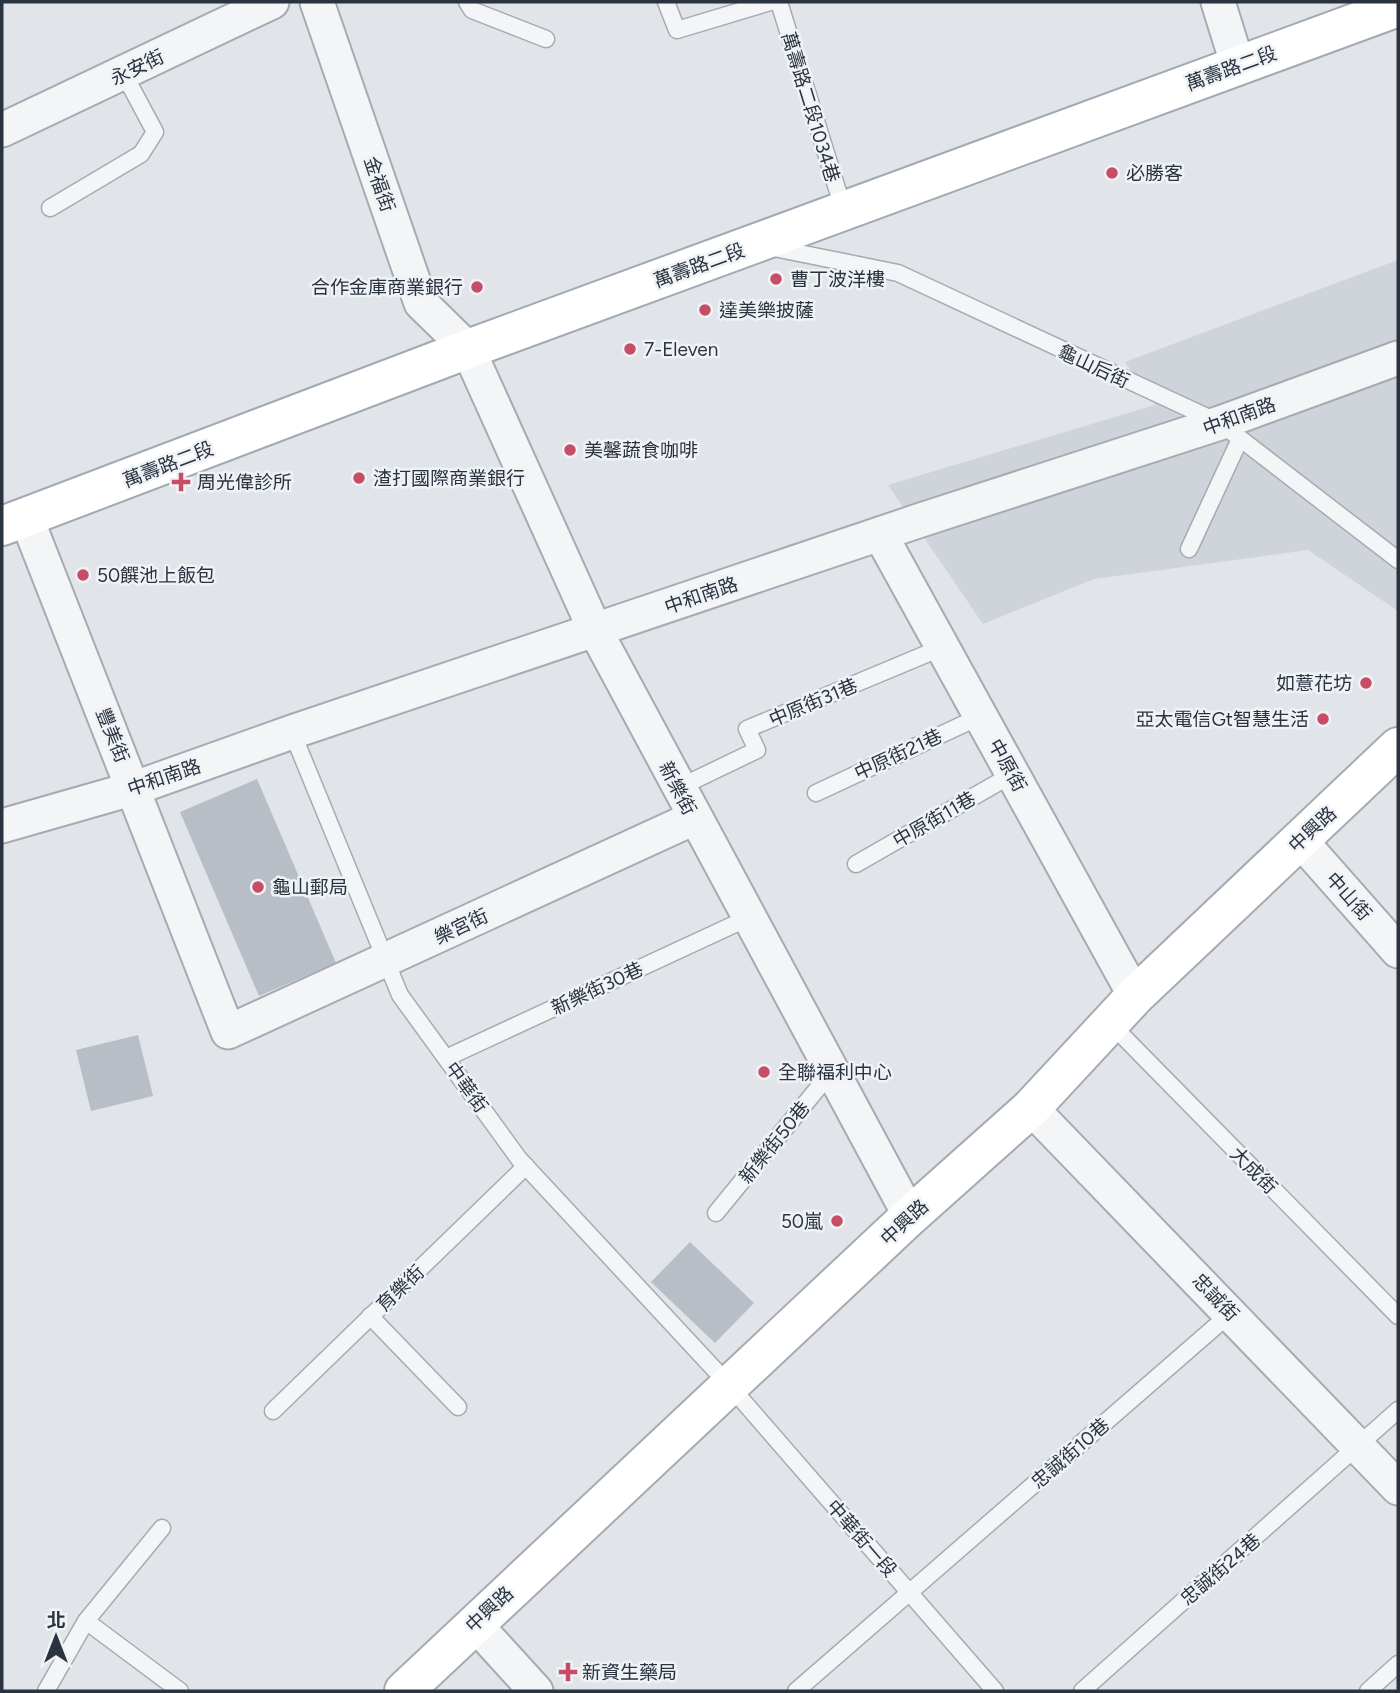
<svg xmlns="http://www.w3.org/2000/svg" width="1400" height="1693" viewBox="0 0 1400 1693" font-family="Figtree,'Noto Sans TC',sans-serif">
<style>
.built{fill:#cfd4db}
.building{fill:#b8bec5}
.lines{fill:none;stroke-linecap:round;stroke-linejoin:round}
.lane-casing{stroke:#a6abb3;stroke-width:19}
.street-casing{stroke:#a6abb3;stroke-width:37}
.secondary-casing{stroke:#a6abb3;stroke-width:42}
.primary-casing{stroke:#a1a9b4;stroke-width:42}
.lane{stroke:#f3f5f7;stroke-width:16}
.street{stroke:#f3f5f7;stroke-width:33}
.secondary{stroke:#fff;stroke-width:38}
.primary{stroke:#fff;stroke-width:38}
.poi-dot{fill:#c74c65;stroke:#f0f3f6;stroke-width:2.5}
.labels{text-anchor:middle;stroke-width:5;stroke-linejoin:round;paint-order:stroke}
.street-label{font-size:19px;fill:#2a3340;stroke:#f0f3f6}
.poi-label{font-size:19px;fill:#2a3340;stroke:#f0f3f6;text-anchor:start}
</style>
<rect width="100%" height="100%" fill="#e1e4e9"/>
<path class="built" d="M1398,260v351l-90,-61 -214,29 -111,45 -95,-139 267,-80 -30,-43z"/>
<g class="building">
<path d="M257,779l79,184 -77,33 -79,-184z"/>
<path d="M138,1035l15,61 -62,15 -15,-61z"/>
<path d="M690,1242l64,61 -39,40 -64,-61z"/>
</g>
<g class="lines">
<defs>
<g id="lane">
<path d="M467,2l5,8 74,29"/>
<path d="M666,2l11,28 93,-28"/>
<path d="M779,2l65,209"/>
<path d="M50,208l91,-54 14,-22 -31,-58"/>
<path d="M769,247l129,26 322,150 178,137"/>
<path d="M1189,549l51,-110"/>
<path d="M292,732l108,263 119,164 210,226 266,306"/>
<path d="M678,788l79,-38 -10,-21 196,-82"/>
<path d="M816,793l165,-77"/>
<path d="M856,864l157,-90"/>
<path d="M1110,1023l288,293"/>
<path d="M446,1058l302,-140"/>
<path d="M716,1213l115,-141"/>
<path d="M370,1316l88,91"/>
<path d="M273,1411l253,-245"/>
<path d="M86,1621l94,70"/>
<path d="M46,1691l40,-70 76,-93"/>
<path d="M796,1691l435,-378"/>
<path d="M1082,1691l316,-281"/>
<path d="M1368,1691l30,-27"/>
</g>
<g id="street">
<path d="M317,2l104,301 47,46 127,281 315,586"/>
<path d="M1218,2l20,64"/>
<path d="M2,130l270,-128"/>
<path d="M26,517l202,515 466,-214"/>
<path d="M880,534l255,462"/>
<path d="M2,826l133,-38 157,-56 626,-211 302,-98 178,-65"/>
<path d="M1300,840l98,111"/>
<path d="M1031,1108l367,380"/>
<path d="M474,1623l62,68"/>
</g>
<path id="secondary" d="M404,1691l506,-475 121,-108 104,-112 263,-249"/>
<path id="primary" d="M2,526l466,-177 930,-342"/>
</defs>
<use href="#lane" class="lane-casing"/>
<use href="#street" class="street-casing"/>
<use href="#secondary" class="secondary-casing"/>
<use href="#primary" class="primary-casing"/>
<use href="#lane" class="lane"/>
<use href="#street" class="street"/>
<use href="#secondary" class="secondary"/>
<use href="#primary" class="primary"/>
</g>
<g class="poi-dot">
<circle cx="1112" cy="173" r="7"/>
<circle cx="776" cy="279" r="7"/>
<circle cx="477" cy="287" r="7"/>
<circle cx="705" cy="310" r="7"/>
<circle cx="630" cy="349" r="7"/>
<circle cx="570" cy="450" r="7"/>
<circle cx="359" cy="478" r="7"/>
<path d="M177.5 471.5h7v7h7v7h-7v7h-7v-7h-7v-7h7z"/>
<circle cx="83" cy="575" r="7"/>
<circle cx="1366" cy="683" r="7"/>
<circle cx="1323" cy="719" r="7"/>
<circle cx="258" cy="887" r="7"/>
<circle cx="764" cy="1072" r="7"/>
<circle cx="837" cy="1221" r="7"/>
<path d="M564.5 1661.5h7v7h7v7h-7v7h-7v-7h-7v-7h7z"/>
</g>
<g class="labels">
<g class="street-label">
<text transform="translate(137 67) rotate(-26)" y="7">永安街</text>
<text transform="translate(1231 68) rotate(-20)" y="7">萬壽路二段</text>
<text transform="translate(811 107) rotate(73)" y="7">萬壽路二段1034巷</text>
<text transform="translate(380 184) rotate(71)" y="7">金福街</text>
<text transform="translate(699 265) rotate(-20)" y="7">萬壽路二段</text>
<text transform="translate(1094 366) rotate(25)" y="7">龜山后街</text>
<text transform="translate(1239 416) rotate(-20)" y="7">中和南路</text>
<text transform="translate(168 464) rotate(-21)" y="7">萬壽路二段</text>
<text transform="translate(701 595) rotate(-19)" y="7">中和南路</text>
<text transform="translate(813 702) rotate(-23)" y="7">中原街31巷</text>
<text transform="translate(113 735) rotate(68)" y="7">豐美街</text>
<text transform="translate(898 754) rotate(-25)" y="7">中原街21巷</text>
<text transform="translate(1008 765) rotate(61)" y="7">中原街</text>
<text transform="translate(164 777) rotate(-19)" y="7">中和南路</text>
<text transform="translate(678 788) rotate(62)" y="7">新樂街</text>
<text transform="translate(934 819) rotate(-30)" y="7">中原街11巷</text>
<text transform="translate(1312 829) rotate(-43)" y="7">中興路</text>
<text transform="translate(1349 896) rotate(48)" y="7">中山街</text>
<text transform="translate(461 926) rotate(-25)" y="7">樂宮街</text>
<text transform="translate(597 988) rotate(-25)" y="7">新樂街30巷</text>
<text transform="translate(467 1087) rotate(54)" y="7">中華街</text>
<text transform="translate(774 1142) rotate(-51)" y="7">新樂街50巷</text>
<text transform="translate(1254 1170) rotate(45)" y="7">大成街</text>
<text transform="translate(904 1222) rotate(-43)" y="7">中興路</text>
<text transform="translate(400 1288) rotate(-44)" y="7">育樂街</text>
<text transform="translate(1216 1297) rotate(46)" y="7">忠誠街</text>
<text transform="translate(1070 1453) rotate(-41)" y="7">忠誠街10巷</text>
<text transform="translate(862 1538) rotate(49)" y="7">中華街一段</text>
<text transform="translate(1220 1569) rotate(-41)" y="7">忠誠街24巷</text>
<text transform="translate(489 1609) rotate(-43)" y="7">中興路</text>
</g>
<g class="poi-label">
<text x="1126" y="180">必勝客</text>
<text x="790" y="286">曹丁波洋樓</text>
<text x="463" y="294" text-anchor="end">合作金庫商業銀行</text>
<text x="719" y="317">達美樂披薩</text>
<text x="644" y="356">7-Eleven</text>
<text x="584" y="457">美馨蔬食咖啡</text>
<text x="373" y="485">渣打國際商業銀行</text>
<text x="197" y="489">周光偉診所</text>
<text x="97" y="582">50饌池上飯包</text>
<text x="1352" y="690" text-anchor="end">如薏花坊</text>
<text x="1309" y="726" text-anchor="end">亞太電信Gt智慧生活</text>
<text x="272" y="894">龜山郵局</text>
<text x="778" y="1079">全聯福利中心</text>
<text x="823" y="1228" text-anchor="end">50嵐</text>
<text x="582" y="1679">新資生藥局</text>
</g>
</g>
<rect width="1400" height="1693" fill="none" stroke="#2a3340" stroke-width="7"/>
<g transform="translate(56 1637)" stroke="#f0f3f6" stroke-width="5" paint-order="stroke">
<path d="M0-5L12 26L0 18L-12 26Z" fill="#2a3340"/>
<text y="-10" font-size="19" font-weight="bold" text-anchor="middle" fill="#2a3340">北</text>
</g>
</svg>
